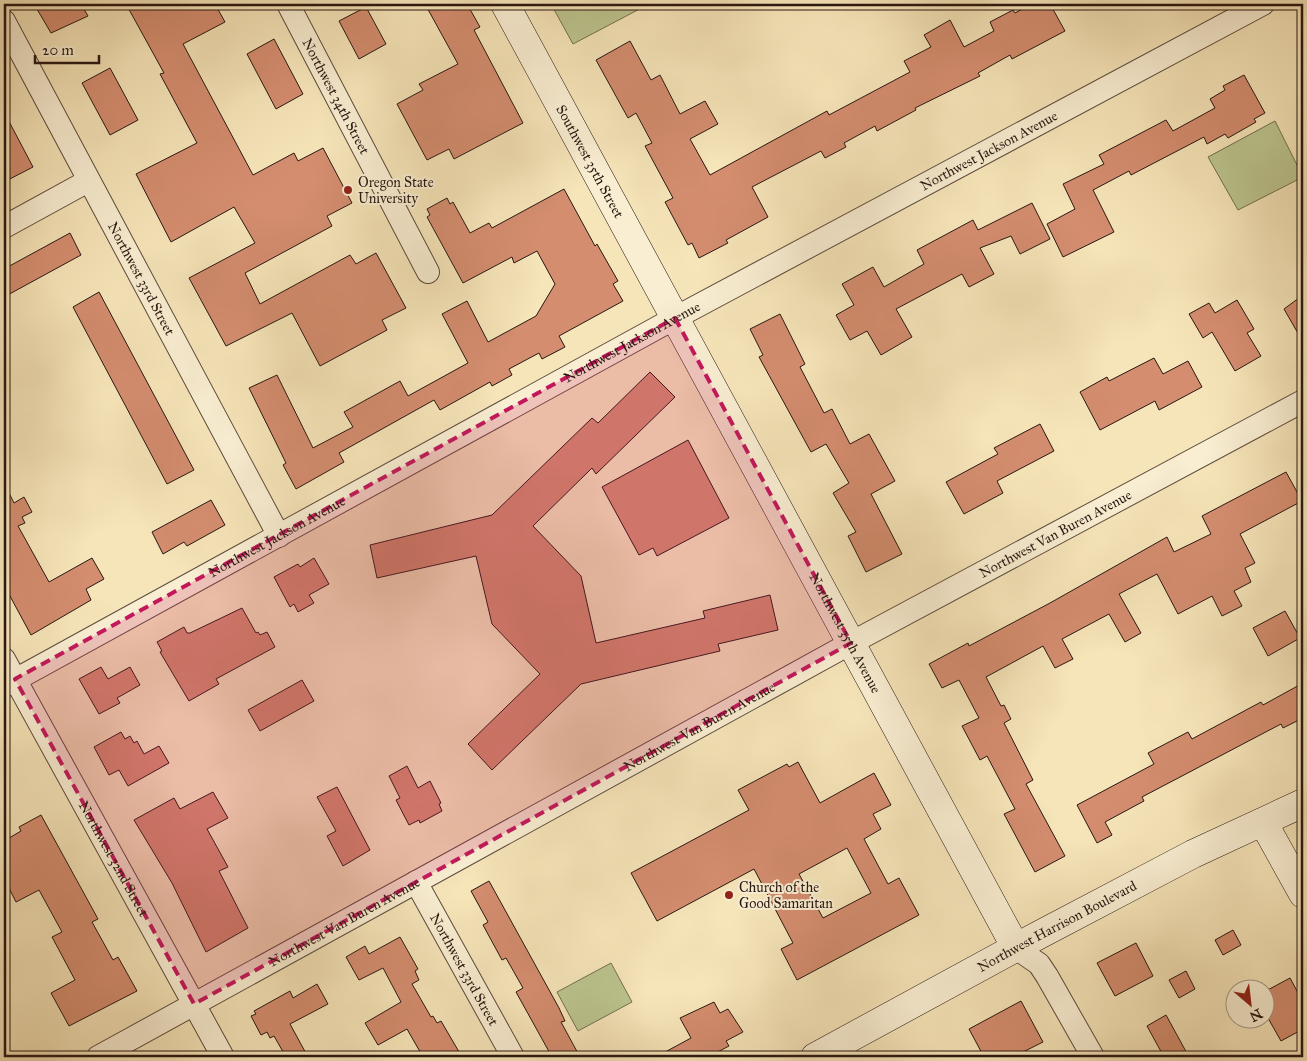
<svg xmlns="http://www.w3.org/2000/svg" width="1307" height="1061" viewBox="0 0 1307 1061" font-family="'IM FELL Great Primer',serif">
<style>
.green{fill:#bcc58f;stroke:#726e50}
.building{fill:#d48d6f;stroke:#281711;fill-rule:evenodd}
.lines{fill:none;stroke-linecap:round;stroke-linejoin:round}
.street-casing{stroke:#5c4a3b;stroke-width:24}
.secondary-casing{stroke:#281711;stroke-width:29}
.street{stroke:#f9eed2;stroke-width:22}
.secondary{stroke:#f9eed2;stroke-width:28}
.marked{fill:#c2185b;fill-opacity:0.2;stroke:#c2185b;stroke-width:4;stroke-dasharray:10 6;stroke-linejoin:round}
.poi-dot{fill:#8f2418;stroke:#f9eed2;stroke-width:2}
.labels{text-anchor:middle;stroke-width:4;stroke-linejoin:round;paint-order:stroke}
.street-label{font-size:14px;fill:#281711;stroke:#f9eed2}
.poi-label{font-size:14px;fill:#281711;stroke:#f9eed2;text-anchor:start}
</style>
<rect width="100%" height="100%" fill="#f6e5b9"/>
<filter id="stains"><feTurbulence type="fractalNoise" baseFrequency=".004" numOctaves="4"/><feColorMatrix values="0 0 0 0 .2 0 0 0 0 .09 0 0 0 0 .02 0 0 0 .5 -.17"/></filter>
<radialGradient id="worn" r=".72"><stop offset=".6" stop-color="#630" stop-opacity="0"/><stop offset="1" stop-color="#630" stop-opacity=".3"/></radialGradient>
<g class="green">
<path d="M551,4h98l-76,40z"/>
<path d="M1275,121l28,56 -65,33 -30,-53z"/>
<path d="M611,963l21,39 -54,29 -21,-39z"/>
</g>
<g class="building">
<path d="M34,4h47l7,12 -37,17z"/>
<path d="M126,4h89l10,18 -42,22 70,131 41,-22 4,8 25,-13 29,55 -25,13 5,10 -87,47 15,31 90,-49 6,9 20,-11 30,55 -24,12 5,10 -67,36 -28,-53 -66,33 -37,-68 66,-35 -21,-36 -63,35 -35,-68 61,-31 -37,-69 4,-1z"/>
<path d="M425,4h42l13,23 -6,3 49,93 -69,36 -5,-10 -22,11 -30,-56 26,-14 -4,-6 39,-20z"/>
<path d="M1031,4h19l15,27 -53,28 -2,-4 -32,18 2,3 -65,32 1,2 -39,21 -2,-5 -31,17 2,4 -21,11 -4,-7 -69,36 16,30 -42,23 2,3 -29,15 -7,-15 -4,2 -23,-43 8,-4 -28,-52 7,-3 -16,-30 -8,5 -32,-58 34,-19 21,39 9,-5 20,39 25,-13 13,23 -28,15 20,36 117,-64 2,4 81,-43 -6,-11 27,-14 -7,-12 26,-15 14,27 30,-16 -4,-9 23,-12 2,3z"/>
<path d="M366,7l20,37 -27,15 -20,-38z"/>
<path d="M274,39l29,55 -27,15 -29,-55z"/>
<path d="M110,68l28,52 -28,15 -28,-52z"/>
<path d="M1244,75l21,38 -11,6 2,3 -28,16 -3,-4 -18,10 -3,-7 -73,38 -2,-4 -36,19 21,42 -51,25 -16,-33 28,-15 -12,-25 41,-20 -5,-9 67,-35 7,11 42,-23 -5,-9 15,-9 -2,-4z"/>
<path d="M4,112l29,55 -29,15z"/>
<path d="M564,189l31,57 2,-2 21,37 -5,3 10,17 -64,35 6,11 -23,12 -3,-6 -30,16 3,6 -20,11 -2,-4 -50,28 -6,-10 -95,53 5,9 -48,27 -13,-24 3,-2 -37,-75 28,-13 36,73 40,-21 -9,-15 56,-31 8,15 60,-33 -26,-49 25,-13 21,41 48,-26 19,-32 -18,-33 -23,12 -2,-6 -49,26 -36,-66 3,-2 -3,-6 20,-11 3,6 3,-2 17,31 19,-10 3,5z"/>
<path d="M1032,203l18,36 -30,15 -9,-18 -31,12 14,26 -25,13 -7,-13 -66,35 16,28 -31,18 -14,-24 -17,9 -14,-25 18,-10 -12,-21 31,-17 11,20 40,-23 -7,-14 56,-30 5,10z"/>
<path d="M70,233l11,22 -77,42v-28z"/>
<path d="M99,292l95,178 -27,14 -94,-177z"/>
<path d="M1303,295v47l-19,-33z"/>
<path d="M1237,300l17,29 -7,4 14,23 -26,15 -23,-39 -9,6 -14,-24 20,-11 6,10z"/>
<path d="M780,314l25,50 -5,3 24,46 8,-4 18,35 19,-10 26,47 -24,13 31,60 -36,18 -18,-36 8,-4 -23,-39 16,-10 -23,-39 -15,8 -52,-95 4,-2 -13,-26z"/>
<path d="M1154,358l9,16 25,-13 14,26 -43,23 -4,-9 -55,29 -20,-38 27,-15 2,4z"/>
<path d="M650,372l25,25 -79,77 -4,-6 -59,58 48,50 15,67 109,-25 -2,-7 67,-16 8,35 -60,14 2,7 -139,33 -89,86 -24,-26 72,-70 -48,-50 -16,-68 -99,22 -7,-33 122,-30 100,-97 6,5z"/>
<path d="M1040,424l14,27 -57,30 6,12 -39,21 -18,-32 52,-28 -4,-6z"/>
<path d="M688,440l41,78 -72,38 -4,-8 -14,7 -37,-68z"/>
<path d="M1286,472l16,29 -62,33 15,29 -10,5 6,14 -17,9 8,15 -20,10 -10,-20 -34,18 -21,-40 -38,20 22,39 -16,9 -16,-28 -47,25 11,20 -18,9 -12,-22 -57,31 15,29 3,-1 7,14 -7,4 29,57 -7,4 39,72 -30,16 -31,-58 11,-5 -28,-53 -7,4 -18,-34 17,-8 -20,-38 -17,8 -13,-24 39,-21 1,3 81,-43 117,-66 7,15 37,-18 -9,-18z"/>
<path d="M4,483l10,20 10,-6 8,15 -10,5 3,6 -7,3 31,56 43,-24 12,21 -18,10 5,11 -60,35 -27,-50z"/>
<path d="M211,500l14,25 -38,21 -3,-4 -21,12 -11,-22z"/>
<path d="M314,558l15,26 -20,11 5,8 -16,9 -4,-8 -4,3 -16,-30 24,-13 2,3z"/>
<path d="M242,608l14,25 2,-1 2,3 7,-3 8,15 -59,32 3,5 -30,17 -29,-49 2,-1 -5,-9 27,-15 3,6h3z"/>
<path d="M1285,611l15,27 -32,18 -15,-28z"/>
<path d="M101,667l7,12 22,-12 10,18 -23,13 3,5 -21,11 -20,-35z"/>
<path d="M302,680l12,21 -54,30 -12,-21z"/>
<path d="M1303,683v35l-20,10 -2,-4 -139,73 2,4 -39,21 7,13 -15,8 -20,-38 77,-41 -6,-11 40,-21 4,7 69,-37 2,3z"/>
<path d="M121,732l4,7 5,-3 4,7 3,-2 7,13 15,-8 10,17 -41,23 -9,-16 -10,5 -15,-28z"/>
<path d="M798,762l22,41 54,-30 17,32 -18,9 8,15 -17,10 24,45 11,-6 20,37 -122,65 -16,-31 12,-6 -39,-74 -97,52 -26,-48 118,-63 -11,-20 49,-26 2,3zM847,848l24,45 -48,25 -24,-44z"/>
<path d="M407,766l11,22 12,-7 11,22 -2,1 3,7 -22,12 -1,-3 -10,5 -13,-25 4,-2 -11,-22z"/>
<path d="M337,787l33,63 -27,16 -16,-30 9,-5 -19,-34z"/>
<path d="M213,792l15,26 -21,11 21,38 -9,4 29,57 -42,24 -34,-69 -38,-63 40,-22 6,11z"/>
<path d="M41,815l57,104 -6,3 21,38 5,-3 19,34 -68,35 -18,-33 24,-13 -23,-43 10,-5 -23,-42 -23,12 -12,-24v-37l17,-10 -2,-4z"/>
<path d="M489,881l70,127 6,13 -4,1 19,35h-28l-36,-65 7,-4 -17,-30 -4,2 -19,-35 5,-3 -17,-31z"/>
<path d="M1233,930l8,15 -18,10 -8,-15z"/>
<path d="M400,937l18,32 -3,2 4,9 -7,4 19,33 2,-1 4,7 4,-2 21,36h-39l-16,-28 -29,16 -13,-22 36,-21 -18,-34 -24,12 -13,-23 19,-11 4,8z"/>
<path d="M1136,943l17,33 -38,20 -18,-33z"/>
<path d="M1186,971l9,18 -16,9 -10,-18z"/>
<path d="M1290,978l13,24v27l-22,12 -17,-30v-19z"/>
<path d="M317,984l11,20 -38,20 18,33h-22l-12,-21 -4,2 -3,-6 -6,3 -10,-19 5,-2 -2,-3 36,-20 3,7z"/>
<path d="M1021,1001l22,41 -30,15h-29l-15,-28z"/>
<path d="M714,1002l6,11 8,-4 15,23 -17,9 3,5 -21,11h-52l35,-19 -11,-20z"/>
<path d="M1166,1015l23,42h-25l-17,-31z"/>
</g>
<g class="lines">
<defs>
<g id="street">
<path id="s1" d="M288,4l140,268"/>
<path id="s2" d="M4,21l275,515"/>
<path d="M4,227l84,-46"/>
<path id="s3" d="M4,659l219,398"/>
<path id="s4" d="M4,686l671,-368 588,-314"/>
<path id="s5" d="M416,882l97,175"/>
<path d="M1016,948l23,16 8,12 46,81"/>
<path id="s6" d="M98,1057l753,-414 452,-242"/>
</g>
<g id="secondary">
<path id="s7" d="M505,4l511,944"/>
<path d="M1263,822l40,72"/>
<path id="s8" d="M815,1057l224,-122 154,-81 110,-51"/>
</g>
</defs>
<use href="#street" class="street-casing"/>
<use href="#secondary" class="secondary-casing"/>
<use href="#street" class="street"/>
<use href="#secondary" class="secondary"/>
</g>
<path class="marked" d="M675,318l176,325 -657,361 -179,-325z"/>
<g class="poi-dot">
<circle cx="348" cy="190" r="5"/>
<circle cx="729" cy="895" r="5"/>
</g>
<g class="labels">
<g class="street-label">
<text dy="5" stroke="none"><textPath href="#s1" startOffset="104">Northwest 34th Street</textPath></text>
<text dy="5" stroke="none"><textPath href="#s4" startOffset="1121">Northwest Jackson Avenue</textPath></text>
<text dy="5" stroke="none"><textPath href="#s7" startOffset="179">Southwest 35th Street</textPath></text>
<text dy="5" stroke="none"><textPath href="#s2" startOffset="292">Northwest 33rd Street</textPath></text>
<text dy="5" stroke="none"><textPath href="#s4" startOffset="716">Northwest Jackson Avenue</textPath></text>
<text dy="5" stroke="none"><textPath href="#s6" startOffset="1091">Northwest Van Buren Avenue</textPath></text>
<text dy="5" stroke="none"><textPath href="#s4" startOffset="311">Northwest Jackson Avenue</textPath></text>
<text dy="5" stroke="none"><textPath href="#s7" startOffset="715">Northwest 35th Avenue</textPath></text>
<text dy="5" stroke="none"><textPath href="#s6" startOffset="686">Northwest Van Buren Avenue</textPath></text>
<text dy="5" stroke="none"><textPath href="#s3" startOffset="228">Northwest 32nd Street</textPath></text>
<text dy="5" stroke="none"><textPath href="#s6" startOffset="281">Northwest Van Buren Avenue</textPath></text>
<text dy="5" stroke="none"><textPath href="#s8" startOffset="275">Northwest Harrison Boulevard</textPath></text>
<text dy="5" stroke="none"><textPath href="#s5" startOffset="100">Northwest 33rd Street</textPath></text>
</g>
<g class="poi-label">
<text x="358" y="187">Oregon State<tspan x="358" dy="16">University</tspan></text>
<text x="739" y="892">Church of the<tspan x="739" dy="16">Good Samaritan</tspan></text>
</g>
</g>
<rect width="1307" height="1061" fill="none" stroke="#f6e5b9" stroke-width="20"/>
<rect x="5" y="5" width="1297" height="1051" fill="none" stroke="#281711" stroke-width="2.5"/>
<rect x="10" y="10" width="1287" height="1041" fill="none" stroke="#281711"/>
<g transform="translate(1250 1004) rotate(152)"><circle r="24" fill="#f9eed2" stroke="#a59885"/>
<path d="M0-4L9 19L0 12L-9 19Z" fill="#8f2418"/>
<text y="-8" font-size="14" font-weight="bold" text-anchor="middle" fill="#281711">N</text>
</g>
<path d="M35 55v8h64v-8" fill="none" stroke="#281711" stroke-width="2.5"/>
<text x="42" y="55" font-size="15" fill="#281711" stroke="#f9eed2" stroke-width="4" paint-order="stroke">20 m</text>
<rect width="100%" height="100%" filter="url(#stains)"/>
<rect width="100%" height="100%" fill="url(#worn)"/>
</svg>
